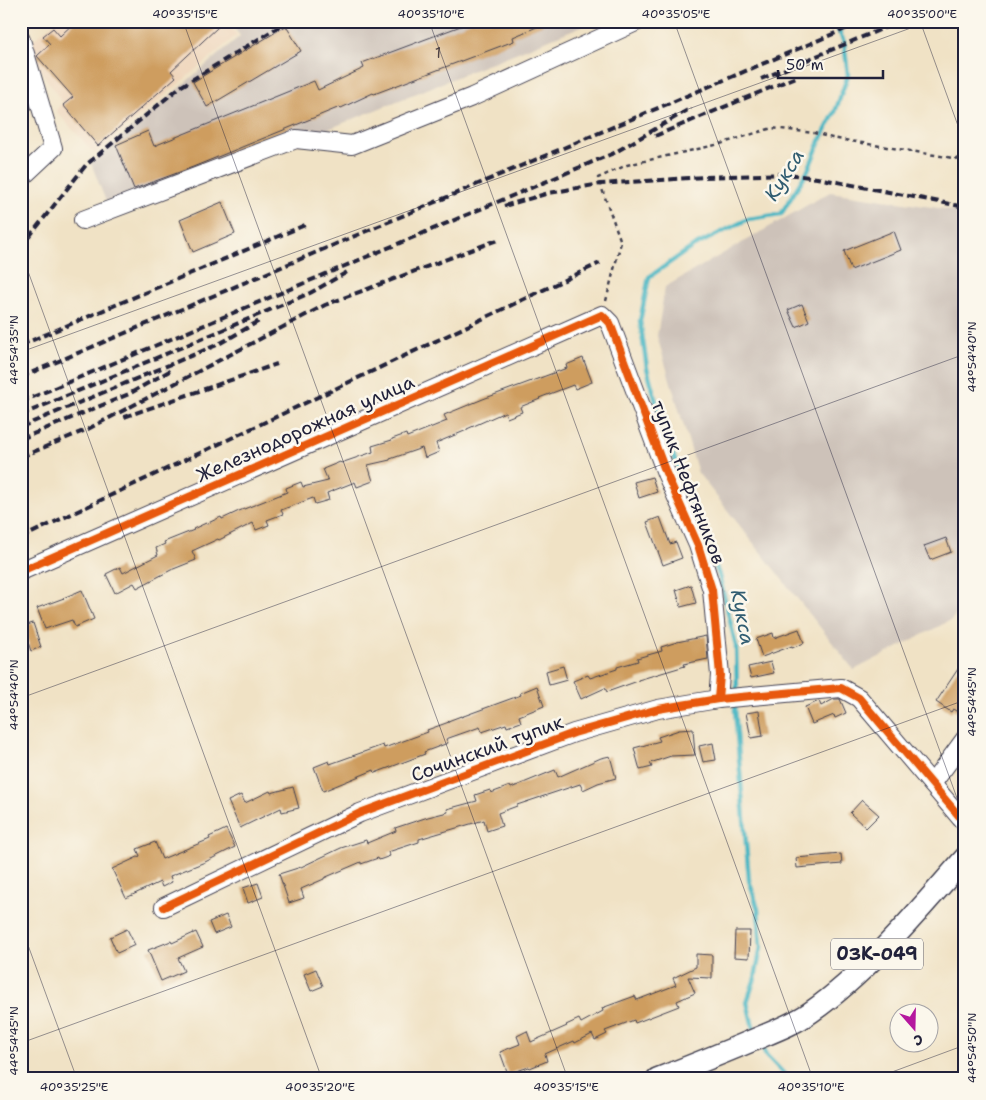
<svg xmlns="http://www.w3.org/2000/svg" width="986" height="1100" viewBox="0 0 986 1100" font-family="'Shantell Sans',sans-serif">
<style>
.built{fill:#efd6bc}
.industrial{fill:#cdc2b9}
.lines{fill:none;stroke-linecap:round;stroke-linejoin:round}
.stream{stroke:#47b5c2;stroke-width:4.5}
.building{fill:#ce9d5f}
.minor-casing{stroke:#413f50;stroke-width:20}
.major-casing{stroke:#413f50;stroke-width:24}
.path{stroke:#413f50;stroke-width:2.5;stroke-dasharray:4 4;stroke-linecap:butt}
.minor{stroke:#fff;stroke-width:18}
.major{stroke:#fff;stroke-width:21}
.rail{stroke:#22223b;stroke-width:4;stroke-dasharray:8 4;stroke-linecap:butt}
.cycleway-casing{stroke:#fbf7ec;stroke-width:11}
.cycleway{stroke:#e8590c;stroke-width:8}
.ticks{fill:none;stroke:#22223b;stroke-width:1;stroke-opacity:0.45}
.labels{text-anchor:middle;stroke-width:5;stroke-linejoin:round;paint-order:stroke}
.number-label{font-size:16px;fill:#4d4144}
.shield{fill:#fbf7ec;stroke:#636270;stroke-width:1}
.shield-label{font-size:18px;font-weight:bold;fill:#22223b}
.street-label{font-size:19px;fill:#22223b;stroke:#fbf7ec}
.water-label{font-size:20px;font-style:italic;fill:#315d71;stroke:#fbf7ec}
.neatline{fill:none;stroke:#22223b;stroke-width:2}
.ticks-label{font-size:12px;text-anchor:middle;fill:#22223b}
</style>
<rect width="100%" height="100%" fill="#fbf7ec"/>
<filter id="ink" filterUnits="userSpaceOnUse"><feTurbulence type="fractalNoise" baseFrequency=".02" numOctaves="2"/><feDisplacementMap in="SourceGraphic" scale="10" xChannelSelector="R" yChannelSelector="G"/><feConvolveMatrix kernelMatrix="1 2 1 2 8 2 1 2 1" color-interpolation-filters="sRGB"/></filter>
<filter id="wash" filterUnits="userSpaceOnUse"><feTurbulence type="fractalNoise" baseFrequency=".0096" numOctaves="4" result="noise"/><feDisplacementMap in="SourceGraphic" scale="20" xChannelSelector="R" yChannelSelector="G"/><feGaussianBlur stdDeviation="1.12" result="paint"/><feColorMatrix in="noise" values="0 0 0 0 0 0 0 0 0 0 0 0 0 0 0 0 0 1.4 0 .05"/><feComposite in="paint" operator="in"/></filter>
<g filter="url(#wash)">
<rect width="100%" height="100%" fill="#f0e2c5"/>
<path class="built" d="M56,21h169l12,14 -142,119 -39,-43 6,-9 -27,-40 -3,-21z"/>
<g class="industrial">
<path d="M229,21h365l-482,196 -21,-54 149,-127z"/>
<path d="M830,192l135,20v393l-14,15 -97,50 -156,-197 -41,-137 8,-49z"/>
</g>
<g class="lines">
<g class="stream">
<path d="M737,693l-1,-47 -17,-71 -56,-147 -16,-60 -7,-47 9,-44 45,-31 54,-27 33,-5 27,-44 12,-29 15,-29 13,-37 -4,-33 -10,-21"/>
<path d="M736,701l-1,9 14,170 9,29 3,38 -6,31 -8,24 6,25 3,6"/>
<path d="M761,1044l5,11 23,24"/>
</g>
</g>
<g id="blocks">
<g class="building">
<path d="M76,21h137l5,6 -47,44 5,6 -78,69 -35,-41 10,-8 -36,-41 13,-12 -7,-8 10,-8 7,8z"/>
<path d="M474,21h77l-38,16 1,4 -140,53 -1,-1 -32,15 -1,-1 -147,60 -59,22 -18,-44 32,-14 6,15 160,-65 4,9 46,-22 -2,-5z"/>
<path d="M286,26l15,25 -94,56 -14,-25z"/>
<path d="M222,202l13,32 -42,18 -13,-32z"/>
<path d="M894,231l7,19 -50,20 -7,-19z"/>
<path d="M802,304l7,17 -13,6 -8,-17z"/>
<path d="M583,358l9,24 -17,7 -2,-4 -34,13 1,1 -20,8 2,5 -15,6 -2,-6 -38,17v1l-31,13 3,9 -14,6 -3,-10 -32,11v1l-22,5 5,16 -16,6 -2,-5 -28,11 2,7 -14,4 -2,-6 -32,12 2,4 -16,6 2,5 -13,5 -3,-7 -34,17 -1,-1 -26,12 4,9 -25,10 -34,18 -3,-5 -19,10 -9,-19 14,-7 3,6 35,-18 -2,-7 9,-4 -1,-2 30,-12 -1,-1 13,-6v1l15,-7 1,2 17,-8 48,-19 -1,-4 15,-6 2,5 25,-6 -5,-12 17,-7 1,1 32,-11 -1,-6 20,-6v-1l14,-5 1,3 40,-16 -3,-6 39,-16 84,-31 -1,-3z"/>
<path d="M652,477l5,15 -18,6 -5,-16z"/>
<path d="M660,517l10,27 6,-2 6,16 -19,7 -16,-43z"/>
<path d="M946,538l5,14 -21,8 -6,-14z"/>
<path d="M691,585l5,18 -15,4 -5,-17z"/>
<path d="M82,590l12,29 -19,8 -3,-7 -27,9 -8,-21 27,-10h-1z"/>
<path d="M33,623l8,24 -10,4 -5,-14 -5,2v-12z"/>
<path d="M799,629l5,14 -12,5v-2l-30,11 -6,-18 17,-6 1,5z"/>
<path d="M706,636l2,23 -24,5 1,2 -47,14v1l-31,11 -2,-4 -24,11 -8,-18 15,-6 2,3 27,-9v-2l21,-6 -1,-3 25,-7 -1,-4 16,-5z"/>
<path d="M771,662l3,11 -23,5 -3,-11z"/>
<path d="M563,666l4,14 -18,5 -3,-14z"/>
<path d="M958,669l7,4v44l-12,-8 -2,3 -15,-10z"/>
<path d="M537,686l7,20 -25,10 2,6 -14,5 -1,-3 -24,8 -2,-5 -34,12 2,4 -24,9 1,2 -50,19 -1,-3 -51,21 -9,-24 15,-6 1,3 53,-19 1,3 44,-16 -1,-2 22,-8 -1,-1 13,-5v1l60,-22 -1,-2z"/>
<path d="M834,699h6l6,14 -11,5 -1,-3 -22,9 -7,-17 14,-6 2,5z"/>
<path d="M759,711l4,25 -12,2 -5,-25z"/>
<path d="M693,729l2,26 -24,1 -21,7 2,4 -12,3 -6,-22 26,-7 -2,-4 21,-7z"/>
<path d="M713,743l3,17 -13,2 -4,-16z"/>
<path d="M610,756l6,22 -18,5 -15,7 -3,-6 -63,21v1l-19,7 4,13 -15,5 -3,-11 -65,19v3l-31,10 2,4 -11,4 -1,-2 -17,6v-2l-37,16v1l-23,10 3,9 -15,5 -10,-29 22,-7 40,-19 25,-8 1,3 29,-12 -1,-3 33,-11 20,-5 -1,-3 30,-8 -2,-6 15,-5 1,3 19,-7 1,2 44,-18 3,7 43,-19z"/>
<path d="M293,787l6,21 -17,4 -1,-4 -41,20 -12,-27 13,-6 4,8 25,-12 1,2z"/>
<path d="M862,800l17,15 -13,13 -16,-15z"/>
<path d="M226,829l9,18 -30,15 -35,14 2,6 -10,5 -2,-5 -34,16 -14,-29 28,-13 -3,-7 18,-7 7,17 48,-20 -1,-2z"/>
<path d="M841,854l1,10 -45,4 -1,-10z"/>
<path d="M258,883l5,14 -15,6 -5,-15z"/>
<path d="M226,915l5,12 -17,7 -5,-12z"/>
<path d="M127,929l8,16 -18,8 -7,-16z"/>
<path d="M735,931h15l-1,27 -15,-1z"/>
<path d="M196,932l7,15 -25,11 6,13 -23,10 -13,-31 23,-9 1,2z"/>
<path d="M696,954l16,1v23l-24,-1 7,16 -18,8 2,5 -44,17 -1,-3 -29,11 2,3 -12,6 -3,-6 -17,9 -1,-2 -29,13 2,7 -17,7 -1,-1 -21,7 -8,-22 20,-8 -3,-8 10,-5 4,11 36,-16 -1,-1 13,-6 2,4 22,-12 -1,-3 33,-12 2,4 39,-15 -3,-7 23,-11z"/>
<path d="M316,969l7,17 -12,5 -7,-17z"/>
</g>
</g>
</g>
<g filter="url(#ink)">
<use href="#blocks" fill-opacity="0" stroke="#413f50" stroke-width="1"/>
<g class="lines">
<defs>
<g id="minor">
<path d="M21,40l32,108 -32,30"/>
<path d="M83,220l213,-81 56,6 120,-48 166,-76"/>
<path d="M21,571l581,-256 8,8 56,150 32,72 14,45 8,85 -2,24"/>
<path d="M932,784l33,-45"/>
<path d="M164,907l196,-94 214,-80 84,-24 60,-10 123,-11 18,10 106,125"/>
</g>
<path id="major" d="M657,1079c36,-14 71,-28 106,-43 17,-7 34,-14 48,-24 58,-41 107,-101 154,-154"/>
</defs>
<use href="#minor" class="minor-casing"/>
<use href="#major" class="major-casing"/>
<path class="path" d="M606,301l15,-59 -23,-64 29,-13 93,-21 52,-16 42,5 18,5 133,22"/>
<use href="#minor" class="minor"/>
<use href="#major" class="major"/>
<g class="rail">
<path d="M761,79l140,-58"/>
<path d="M655,136l141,-59"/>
<path d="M504,206l45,-13 51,-9 105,-7 82,-3 30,4 148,29"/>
<path d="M21,247l65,-82 94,-78 105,-64"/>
<path d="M21,345l284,-120"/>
<path d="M21,377l843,-356"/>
<path d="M21,402l593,-249 77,-45"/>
<path d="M21,415l289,-122 39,-22"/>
<path d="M124,417l153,-53"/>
<path d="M21,427l198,-83 42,-24"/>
<path d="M21,439l108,-45 42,-24"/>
<path d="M21,457l67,-28 237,-124 175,-66"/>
<path d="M21,538l579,-275"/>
</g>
<defs>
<g id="cycleway">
<path d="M21,571l581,-256 8,8 56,150 32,72 14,45 8,85 -2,24"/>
<path d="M164,907l196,-94 214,-80 84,-24 60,-10 123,-11 18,10 106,125"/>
</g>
</defs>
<use href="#cycleway" class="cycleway-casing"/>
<use href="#cycleway" class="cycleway"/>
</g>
</g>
<path class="ticks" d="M183,21l385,1058M429,21l384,1058M674,21l291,799M920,21l45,124M21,252l301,827M21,352l909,-331M21,698l944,-344M21,926l56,153M21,1043l944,-343M873,1079l92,-34"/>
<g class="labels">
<g class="number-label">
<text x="438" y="58">1</text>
</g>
<rect class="shield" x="831" y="938.5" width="92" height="31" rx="4"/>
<g class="shield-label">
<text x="877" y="960">03К-049</text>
</g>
<g class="street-label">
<text transform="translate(305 428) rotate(-24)" y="7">Железнодорожная улица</text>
<text transform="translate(689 482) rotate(69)" y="7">тупик Нефтяников</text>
<text transform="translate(487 748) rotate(-20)" y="7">Сочинский тупик</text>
</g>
<g class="water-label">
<text transform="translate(784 175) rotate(-58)" y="7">Кукса</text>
<text transform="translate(743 617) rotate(79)" y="7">Кукса</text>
</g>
</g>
<rect width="986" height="1100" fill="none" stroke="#fbf7ec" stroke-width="55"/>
<g transform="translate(914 1028) rotate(160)"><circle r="24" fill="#fbf7ec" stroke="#a4a2a5"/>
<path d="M0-4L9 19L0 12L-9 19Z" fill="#b5179e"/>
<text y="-8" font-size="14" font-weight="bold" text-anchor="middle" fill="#22223b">С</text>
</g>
<path d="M778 70v8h105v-8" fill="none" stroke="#22223b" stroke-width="2.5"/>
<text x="786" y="70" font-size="15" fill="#22223b" stroke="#fbf7ec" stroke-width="4" paint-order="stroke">50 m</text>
<rect x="28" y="28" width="930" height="1044" class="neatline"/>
<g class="ticks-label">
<text x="185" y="18">40°35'15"E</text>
<text x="431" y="18">40°35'10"E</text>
<text x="676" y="18">40°35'05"E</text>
<text x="922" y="18">40°35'00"E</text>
<text transform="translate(14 350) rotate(-90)" y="4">44°54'35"N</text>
<text transform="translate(972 357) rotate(-90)" y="4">44°54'40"N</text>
<text transform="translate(14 695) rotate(-90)" y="4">44°54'40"N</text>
<text transform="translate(972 702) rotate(-90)" y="4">44°54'45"N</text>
<text transform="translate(14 1041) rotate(-90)" y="4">44°54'45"N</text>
<text transform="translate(972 1048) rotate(-90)" y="4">44°54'50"N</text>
<text x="74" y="1091">40°35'25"E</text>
<text x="320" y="1091">40°35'20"E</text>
<text x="566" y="1091">40°35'15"E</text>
<text x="811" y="1091">40°35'10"E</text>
</g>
</svg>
